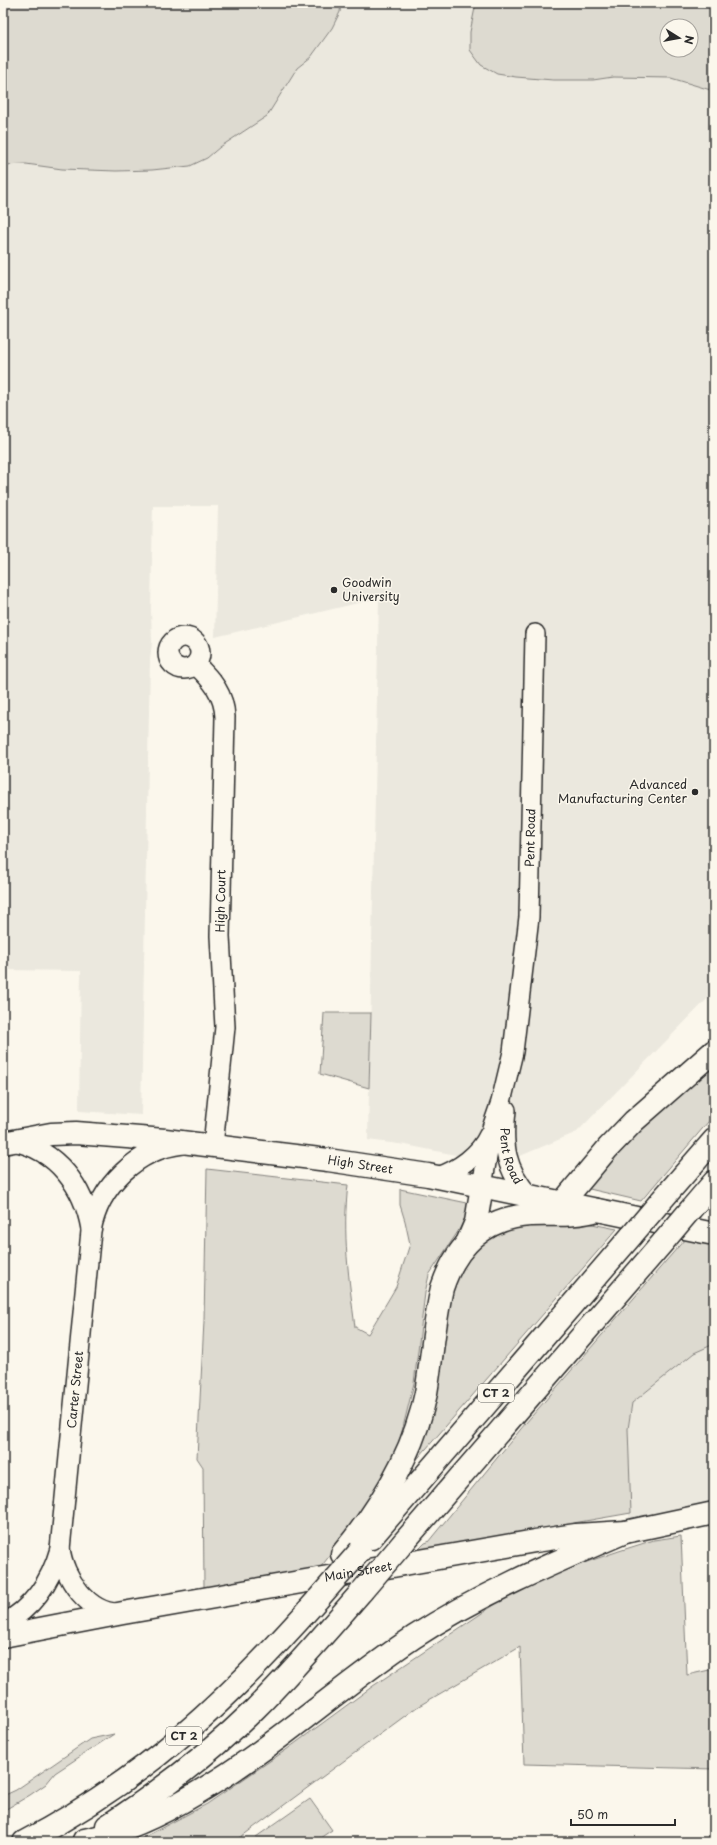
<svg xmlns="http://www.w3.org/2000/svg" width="717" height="1845" viewBox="0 0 717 1845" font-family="'Playpen Sans',sans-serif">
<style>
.built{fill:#ebe8de;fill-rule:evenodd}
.green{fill:#dddad0;stroke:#84827e;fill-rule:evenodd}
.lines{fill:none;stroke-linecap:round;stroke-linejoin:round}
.minor-casing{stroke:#2b2b2b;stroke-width:22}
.major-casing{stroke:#2b2b2b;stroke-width:25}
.highway-casing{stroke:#2b2b2b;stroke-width:25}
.minor{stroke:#fbf7ec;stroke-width:19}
.major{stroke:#fbf7ec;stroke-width:22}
.highway{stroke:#fbf7ec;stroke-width:22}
.highway-bridge-casing{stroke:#2b2b2b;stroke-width:25;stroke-linecap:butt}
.highway-bridge{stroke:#fbf7ec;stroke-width:22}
.poi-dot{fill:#2b2b2b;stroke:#fbf7ec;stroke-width:1.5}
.labels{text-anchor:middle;stroke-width:3;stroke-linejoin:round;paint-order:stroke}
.shield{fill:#fbf7ec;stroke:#696865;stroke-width:1}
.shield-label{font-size:11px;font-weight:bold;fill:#2b2b2b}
.poi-label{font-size:12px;fill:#2b2b2b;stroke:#fbf7ec;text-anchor:start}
.street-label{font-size:12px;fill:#2b2b2b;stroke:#fbf7ec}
</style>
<rect width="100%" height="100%" fill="#fbf7ec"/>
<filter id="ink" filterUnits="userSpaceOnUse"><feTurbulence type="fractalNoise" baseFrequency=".025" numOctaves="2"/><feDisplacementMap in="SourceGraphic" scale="8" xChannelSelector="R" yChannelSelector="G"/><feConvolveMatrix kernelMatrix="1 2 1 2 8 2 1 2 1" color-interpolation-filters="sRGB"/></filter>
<g filter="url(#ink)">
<g class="built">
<path d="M341,3h373v989l-137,140 -76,32 -95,-19 -38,-5 11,-542 -164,39 3,-131h-65l-2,104 1,32 -2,18 -9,455 -62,-4 2,-140 -78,-1v-805l23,-1 36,5 54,2 36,-1 38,-4 17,-8 13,-11 47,-31 30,-48 14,-11 21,-29 8,-16zM667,26h24v24h-24z"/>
<path d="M714,1344v161l-85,17 -1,-93 4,-26 62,-50z"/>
</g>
<g class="green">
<path d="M3,3h338l-1,9 -8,16 -21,29 -14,11 -30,48 -47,31 -13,11 -17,8 -38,4 -36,1 -54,-2 -36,-5 -23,1z"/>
<path d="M476,3h238v88l-43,-13 -58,-1 -20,3h-40l-37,-3 -19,-3 -16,-9 -11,-15v-18zM667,26h24v24h-24z"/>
<path d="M324,1013h47l-2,75 -49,-14z"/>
<path d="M714,1057v58l-73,86 -56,-13 36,-40z"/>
<path d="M207,1169l141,16c-6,48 1,95 7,142l13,7 28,-47 14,-43 -5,-23 -5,-16v-16l72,15 -13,26 -30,45 -4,18 -11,90 -18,72 -27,50 -49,63 -116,20 -1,-121 -6,-9 7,-137z"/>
<path d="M582,1222l35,7 -211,243 30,-83 7,-34 6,-55 8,-22 11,-20 11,-12 26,-15 22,-7z"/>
<path d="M685,1239l29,5v100l-20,9 -62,50 -4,26 3,84 -213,37 7,-7 3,-1 97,-118z"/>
<path d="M681,1536l6,139 27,-6v100l-190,-5 -4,-117 -103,60 -183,135h-99l72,-38 79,-54 87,-64 136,-91 63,-28 47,-16 35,-11z"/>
<path d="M114,1734l-59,39 -9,11 -16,11 -27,16v-15l13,-6 74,-51z"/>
<path d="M310,1799l22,31 -18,12h-54l-4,-5z"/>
</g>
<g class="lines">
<defs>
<g id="minor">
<circle cx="184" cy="653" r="16"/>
<path d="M196,665c16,15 28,29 29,52l-5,219 5,91 -12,119"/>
<path id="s1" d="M506,1110c-4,35 -1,59 23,86"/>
<path d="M13,1141c44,9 71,46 78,88"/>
<path d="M438,1177c20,-7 42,-22 51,-42"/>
<path id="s2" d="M482,1186l10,-58 9,-26 12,-50 16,-135 6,-283"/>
<path d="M60,1548c3,29 29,68 62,65"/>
<path id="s3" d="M3,1624c30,-16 48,-43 57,-75l31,-318c8,-45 46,-82 92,-87"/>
</g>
<g id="major">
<path id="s4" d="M3,1143l48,-9 25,-1 89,7 163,20 100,15 286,59"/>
<path id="s5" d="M3,1636l120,-23 412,-72 41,-6 49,-3 89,-19"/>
</g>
<g id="highway">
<path d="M660,1202l54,-62"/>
<path d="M562,1203l46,-55 26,-27 80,-70"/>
<path d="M691,1209l23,-27"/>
<path d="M467,1243l9,-21 6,-36"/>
<path d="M371,1538l261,-303"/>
<path d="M403,1543l261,-302"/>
<path d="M342,1554c38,-46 72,-101 84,-161 6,-35 8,-70 16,-105 14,-42 41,-70 88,-73 23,-1 45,2 67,-5"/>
<path d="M107,1826c52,-34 102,-72 147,-116 38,-38 73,-79 108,-119"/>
<path d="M84,1840c40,-7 78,-26 113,-47 77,-45 142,-106 217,-156 66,-43 139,-74 211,-105"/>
<path d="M24,1842c121,-63 205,-142 294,-243"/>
</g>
</defs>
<use href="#minor" class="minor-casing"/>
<use href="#major" class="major-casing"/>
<use href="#highway" class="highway-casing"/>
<use href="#minor" class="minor"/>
<use href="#major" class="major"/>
<use href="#highway" class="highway"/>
<defs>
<g id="highway-bridge">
<path d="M632,1235l28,-33"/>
<path d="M664,1241l27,-32"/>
<path d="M362,1591l41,-48"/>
<path d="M318,1599l42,-48"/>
</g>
</defs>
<use href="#highway-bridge" class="highway-bridge-casing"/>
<use href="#highway-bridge" class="highway-bridge"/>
</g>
</g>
<g class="poi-dot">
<circle cx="334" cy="590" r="4"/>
<circle cx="695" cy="792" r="4"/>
</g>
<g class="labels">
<g class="shield">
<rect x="478" y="1384" width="36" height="18" rx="3"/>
<rect x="166" y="1727" width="36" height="18" rx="3"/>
</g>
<g class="shield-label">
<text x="496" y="1397">CT 2</text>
<text x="184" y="1740">CT 2</text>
</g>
<g class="poi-label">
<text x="342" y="587">Goodwin<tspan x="342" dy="14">University</tspan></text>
<text x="687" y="789" text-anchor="end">Advanced<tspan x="687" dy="14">Manufacturing Center</tspan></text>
</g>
<g class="street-label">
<text dy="4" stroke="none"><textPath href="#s2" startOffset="353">Pent Road</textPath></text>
<text transform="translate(221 901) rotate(-89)" y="4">High Court</text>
<text dy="4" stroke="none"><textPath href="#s1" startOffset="47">Pent Road</textPath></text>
<text dy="4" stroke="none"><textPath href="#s4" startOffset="360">High Street</textPath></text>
<text dy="4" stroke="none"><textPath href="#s3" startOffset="257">Carter Street</textPath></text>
<text dy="4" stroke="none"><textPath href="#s5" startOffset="361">Main Street</textPath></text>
</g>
</g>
<rect width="717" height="1845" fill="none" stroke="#fbf7ec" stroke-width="16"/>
<rect x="8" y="8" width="701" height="1829" fill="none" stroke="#2b2b2b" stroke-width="1.5" filter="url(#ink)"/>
<g transform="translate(679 38) rotate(101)"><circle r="19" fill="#fbf7ec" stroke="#a8a59f"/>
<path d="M0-3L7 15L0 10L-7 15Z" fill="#2b2b2b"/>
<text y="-6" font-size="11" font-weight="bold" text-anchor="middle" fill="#2b2b2b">N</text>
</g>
<path d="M571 1819v6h104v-6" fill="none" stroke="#2b2b2b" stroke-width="2"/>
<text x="577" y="1819" font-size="12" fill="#2b2b2b" stroke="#fbf7ec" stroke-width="3" paint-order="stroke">50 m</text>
</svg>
